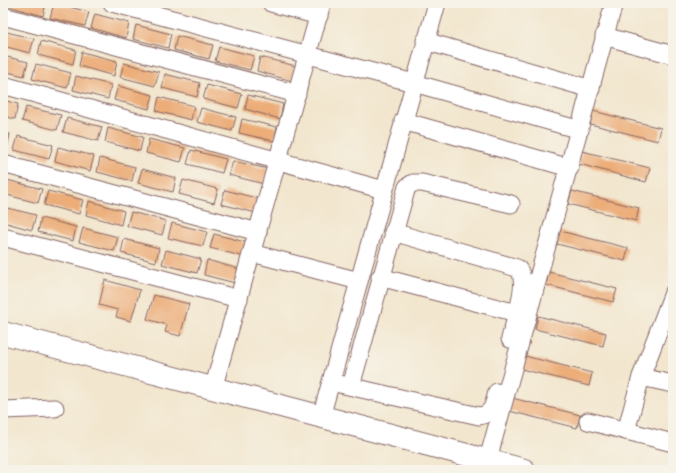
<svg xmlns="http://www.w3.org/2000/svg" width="676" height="473" viewBox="0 0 676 473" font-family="Dekko,sans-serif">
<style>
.building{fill:#ecad79}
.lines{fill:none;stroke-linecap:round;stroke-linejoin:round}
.minor-casing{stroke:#856564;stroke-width:19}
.highway-casing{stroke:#856564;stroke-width:24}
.minor{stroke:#fff;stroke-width:17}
.highway{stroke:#fff;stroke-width:22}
</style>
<rect width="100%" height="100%" fill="#f7f3e8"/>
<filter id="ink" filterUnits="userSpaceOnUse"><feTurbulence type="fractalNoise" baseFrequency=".025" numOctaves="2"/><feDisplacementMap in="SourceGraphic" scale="8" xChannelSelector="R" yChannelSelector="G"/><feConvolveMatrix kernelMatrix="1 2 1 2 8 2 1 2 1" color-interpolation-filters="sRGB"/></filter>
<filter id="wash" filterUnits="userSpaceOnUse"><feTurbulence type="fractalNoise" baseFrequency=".012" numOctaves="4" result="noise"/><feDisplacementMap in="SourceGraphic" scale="16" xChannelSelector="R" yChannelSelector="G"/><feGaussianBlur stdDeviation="0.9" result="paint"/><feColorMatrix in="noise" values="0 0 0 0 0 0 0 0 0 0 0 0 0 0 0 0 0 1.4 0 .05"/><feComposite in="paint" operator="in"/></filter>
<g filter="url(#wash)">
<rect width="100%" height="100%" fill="#f2e6ce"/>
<g id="blocks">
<g class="building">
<path d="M8,3h38l-3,13 -35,-10z"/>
<path d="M54,3l35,9 -4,14 -35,-8z"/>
<path d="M95,14l34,9 -3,15 -35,-10z"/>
<path d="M136,25l35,9 -3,14 -35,-9z"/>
<path d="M3,31l31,8 -4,14 -27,-7z"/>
<path d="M177,36l36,9 -4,14 -35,-9z"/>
<path d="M41,41l35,9 -3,14 -35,-9z"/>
<path d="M219,47l35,9 -4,14 -35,-9z"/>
<path d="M82,52l35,9 -3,15 -35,-10z"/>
<path d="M3,56l25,6 -4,14 -21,-5z"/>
<path d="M260,57l36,9 -4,15 -35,-10z"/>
<path d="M124,63l35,9 -4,14 -35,-9z"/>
<path d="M36,64l35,9 -4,15 -35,-9z"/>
<path d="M165,74l35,9 -3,14 -35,-9z"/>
<path d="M76,76l35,9 -3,14 -35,-9z"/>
<path d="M207,85l35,9 -4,14 -35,-9z"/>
<path d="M118,86l35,9 -4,14 -35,-9z"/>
<path d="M248,95l35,9 -3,15 -35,-10z"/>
<path d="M159,97l35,9 -3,14 -35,-9z"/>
<path d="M3,100l15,4 -3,15 -12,-3z"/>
<path d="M26,107l35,8 -4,15 -35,-9z"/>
<path d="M201,108l35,9 -4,14 -35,-9z"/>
<path d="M593,111l68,17 -3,13 -68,-17z"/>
<path d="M67,118l35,9 -4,14 -35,-9z"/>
<path d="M242,119l35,8 -3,14 -35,-8z"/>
<path d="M108,128l35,9 -3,14 -35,-9z"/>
<path d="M3,132l7,2 -3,14 -4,-1z"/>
<path d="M18,136l35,9 -4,14 -35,-9z"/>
<path d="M149,139l36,9 -4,14 -35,-9z"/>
<path d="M58,147l36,9 -4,15 -35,-10z"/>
<path d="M191,150l35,9 -4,14 -35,-9z"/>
<path d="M582,151l68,17 -4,14 -67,-18z"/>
<path d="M100,158l35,9 -3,14 -35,-9z"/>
<path d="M233,161l35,8 -4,15 -35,-9z"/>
<path d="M142,169l34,9 -3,14 -35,-9z"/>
<path d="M7,180l35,9 -4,14 -35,-9z"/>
<path d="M183,180l35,9 -4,14 -35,-9z"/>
<path d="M225,190l35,9 -4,14 -35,-9z"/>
<path d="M48,191l35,9 -4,14 -35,-9z"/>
<path d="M572,191l67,17 -3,13 -68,-17z"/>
<path d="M89,201l35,10 -3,14 -35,-10z"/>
<path d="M3,207l33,8 -4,15 -29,-8z"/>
<path d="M131,212l35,9 -4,14 -35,-9z"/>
<path d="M41,218l35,9 -3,14 -35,-9z"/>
<path d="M172,223l35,9 -4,14 -35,-8z"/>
<path d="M83,228l35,9 -4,14 -35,-9z"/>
<path d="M560,231l68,17 -3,13 -68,-17z"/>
<path d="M214,234l35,9 -4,14 -35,-9z"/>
<path d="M124,239l35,9 -3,14 -35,-9z"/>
<path d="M166,250l35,9 -4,14 -35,-9z"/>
<path d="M207,260l36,10 -4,14 -35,-9z"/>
<path d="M549,272l68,17 -4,13 -67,-17z"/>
<path d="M105,280l35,10 -9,31 -15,-4 2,-7 -19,-5z"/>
<path d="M154,295l35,9 -9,32 -15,-4 2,-7 -20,-6z"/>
<path d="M538,316l68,17 -3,13 -68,-17z"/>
<path d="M525,356l67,17 -3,13 -68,-17z"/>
<path d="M512,398l68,17 -3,13 -68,-17z"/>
</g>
</g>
</g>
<g filter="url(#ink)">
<use href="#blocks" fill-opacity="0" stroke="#856564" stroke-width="1"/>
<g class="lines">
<defs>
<g id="minor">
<path d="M112,3l302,80 166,47"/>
<path d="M271,3l48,13"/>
<path d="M3,16l294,78"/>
<path d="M604,36l69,19"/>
<path d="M425,41l166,48"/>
<path d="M3,85l381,105"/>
<path d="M403,121l167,47"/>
<path d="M3,164l255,68"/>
<path d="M393,232l124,36c14,12 -3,54 -7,71"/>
<path d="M3,237l236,62"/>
<path d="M252,253l107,28"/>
<path d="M380,277l137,36"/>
<path d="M641,377l32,7"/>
<path d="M331,382l148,34c14,-1 15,-13 18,-24"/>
<path d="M351,386l56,-199 6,-4h9l89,21"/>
<path d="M213,389l109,-386"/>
<path d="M3,410l52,-2"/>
<path d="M321,417l116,-414"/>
<path d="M588,421l85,22"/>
<path d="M626,431l15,-54 32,-84"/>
<path d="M485,470l129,-467"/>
</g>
<path id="highway" d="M3,333l521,137"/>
</defs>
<use href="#minor" class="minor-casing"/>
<use href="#highway" class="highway-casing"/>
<use href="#minor" class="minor"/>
<use href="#highway" class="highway"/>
</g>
</g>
<rect width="676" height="473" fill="none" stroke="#f7f3e8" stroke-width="16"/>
</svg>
